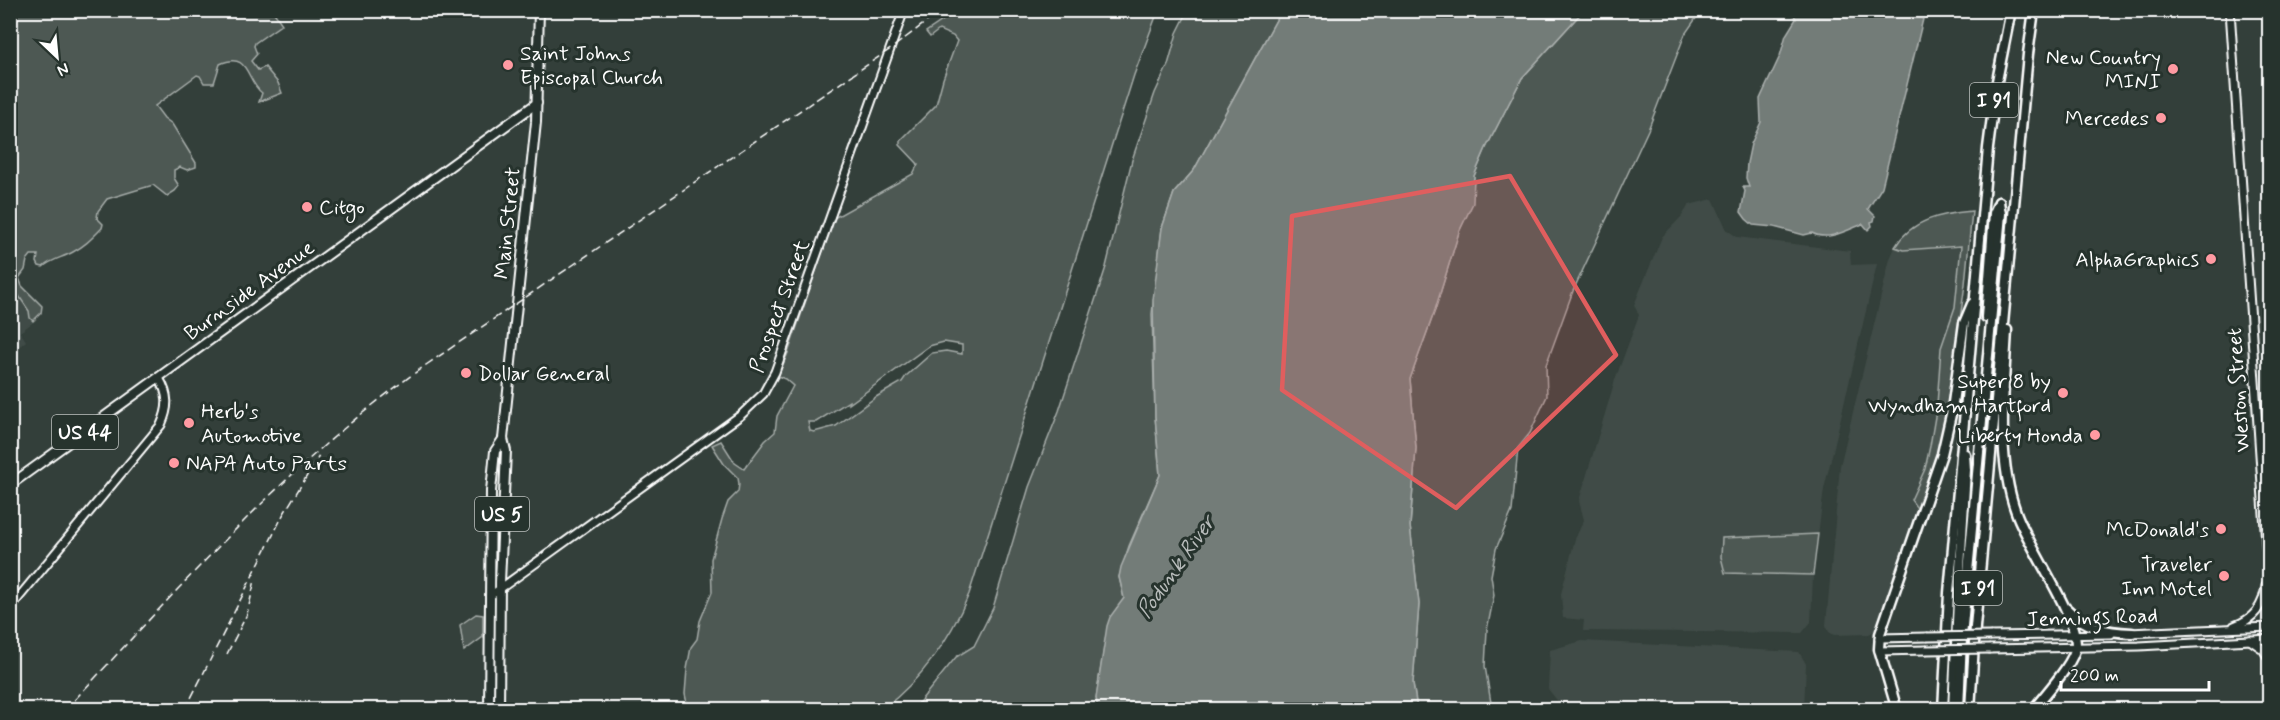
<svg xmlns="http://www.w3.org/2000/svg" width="2280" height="720" viewBox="0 0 2280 720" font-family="Mynerve,sans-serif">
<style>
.built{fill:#404c47}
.green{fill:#4d5853;stroke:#a6aca9;stroke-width:1.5;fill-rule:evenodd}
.water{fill:#737b78;stroke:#abb0ae;stroke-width:1.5}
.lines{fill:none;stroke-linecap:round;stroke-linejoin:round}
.secondary-casing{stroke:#fff;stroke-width:11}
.primary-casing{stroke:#fff;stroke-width:12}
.trunk-casing{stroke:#fff;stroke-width:12}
.motorway-casing{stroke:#fff;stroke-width:13}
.secondary{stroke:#26332d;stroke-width:7}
.primary{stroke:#26332d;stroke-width:8}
.trunk{stroke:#26332d;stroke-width:8}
.motorway{stroke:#26332d;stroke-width:8}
.rail{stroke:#fff;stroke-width:1.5;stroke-dasharray:9 4.5;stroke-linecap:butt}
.secondary-bridge-casing{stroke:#fff;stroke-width:11;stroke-linecap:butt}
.secondary-bridge{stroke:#26332d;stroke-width:7}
.marked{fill:#e05e5e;fill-opacity:0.2;stroke:#e05e5e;stroke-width:4.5;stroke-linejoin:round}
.poi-dot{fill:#ff9aa2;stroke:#26332d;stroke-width:2}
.labels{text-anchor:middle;stroke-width:6;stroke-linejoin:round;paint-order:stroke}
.shield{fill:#26332d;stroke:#bec2c0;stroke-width:1.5}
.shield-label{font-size:20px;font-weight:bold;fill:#fff}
.poi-label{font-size:21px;fill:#fff;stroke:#26332d;text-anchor:end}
.street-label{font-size:21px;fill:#fff;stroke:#26332d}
.water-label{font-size:22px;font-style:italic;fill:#b9bdbc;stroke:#26332d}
</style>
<rect width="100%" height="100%" fill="#333f3a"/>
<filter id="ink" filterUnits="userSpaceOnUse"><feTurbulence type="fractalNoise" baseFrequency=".0167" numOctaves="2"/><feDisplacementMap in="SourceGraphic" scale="12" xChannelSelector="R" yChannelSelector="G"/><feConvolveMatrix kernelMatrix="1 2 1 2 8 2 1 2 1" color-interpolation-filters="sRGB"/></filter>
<g filter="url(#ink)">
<g class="built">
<path d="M1713,199l14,31 10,7 113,14 1,14 26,-1 -53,225 -6,46 -93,38 88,2 -2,47 -9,11 -219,-2 1,-11 -21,-2 -2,-24 14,-55 9,-19 -5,-19 36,-121 24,-65 -5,-10 28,-68 20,-21 7,-11z"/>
<path d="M1961,246l-6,61 -14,41 -4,57 -7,41 -5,23 -14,30 8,12 -45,120 -5,3 -35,1 -5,-3 -3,-7 14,-159 50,-207 5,-12 8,3z"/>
<path d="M10,284l19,27 1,7 5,2 4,-2 -19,14 6,9 -15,12z"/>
<path d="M1582,641l217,11 7,12 -2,45h-240l-16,-20 2,-39z"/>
</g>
<g class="green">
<path d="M10,11h263l9,13 -27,19 -1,3 3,8 -6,7 7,9 7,-3 13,16 4,10 -23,9 3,-9c-17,-13 -12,-42 -42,-29l-6,19h-10l-4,-7 -3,-1 -42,31 9,12 8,6 24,39v4l-9,3 -7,-3 -6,3v8l5,8 -4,5 -8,5 -14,-11 -46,14 -9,12 -1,7 6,6 -1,4c-10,10 -16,17 -29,24 -11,6 -21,7 -30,15l-4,-1 -2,-4 1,-7h-7l-4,5 -2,10 -6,8 3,8 20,20 -1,7 -8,8 -3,-3 -1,-7 -18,-27z"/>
<path d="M957,11h201l-24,64 -165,519c-19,45 -47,85 -86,115h-195l-3,-15 2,-25 4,-22 6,-8 3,-18 12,-29 -1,-33 11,-40 6,-17 10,-10 1,-8 -1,-6 -14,-14 -12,-19 9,-4 14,22 9,6 21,-28 10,-9 2,-16 16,-30 -8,-7 -7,-3 10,-23 46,-135 79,-44 5,-10 -18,-19v-4l36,-36 7,-26 14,-38 -4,-5 -14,-6 -9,7 -4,-5zM944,342l18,3v9l-16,-3 -14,2 -26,23 -4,6 -26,15 -40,29 -22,6 -4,-1 -2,-9h8l33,-21v3l80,-58z"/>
<path d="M1188,11h93l-87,159 -20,23 -12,35 -10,86 3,102 5,59 -31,71 -10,31 5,21 -20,50 -8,50 2,11 -185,1 43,-53 18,-11 19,-38 36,-121 30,-76 47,-144 26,-107 23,-67 13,-28 9,-32z"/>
<path d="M1583,11h118l-16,23 -37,96 -75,161 -27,74 1,31 -17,37 -12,15 -6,63 -16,38 -5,27 3,19 -7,35 -2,36 7,43h-75l-4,-26 6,-79 -9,-78 6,-78 -6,-69 25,-69 24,-78 13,-29 2,-27 12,-28 36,-70z"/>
<path d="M1972,211l-7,73 -18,128 -11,48 -17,51 -8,-11 14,-31 5,-23 7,-41 4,-57 14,-41 6,-61 -58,4 -8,-3c17,-28 46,-33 77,-36z"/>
<path d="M1818,534l-5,41 -88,-2 -4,-16 1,-19z"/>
<path d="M476,614l7,1v22l-19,14 -4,-26z"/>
</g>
<g class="water">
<path d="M1281,11h302l-61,67 -36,70 -12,28 -1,27 -14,29 -24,78 -25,69 6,69 -6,78 9,78 -6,79 4,26h-319l-2,-11 11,-72 3,-9 14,-19 -5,-21 2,-10 39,-92 -5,-59 -2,-116 9,-72 12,-35 20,-23z"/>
<path d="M1792,11h133l-43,176 -14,22 7,7 -1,5 -3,1 1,4 -4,4 -5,-6c-14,5 -35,18 -51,9l-8,2 -30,-8 -21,-2 -7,-6 -5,-7 4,-21 -2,-4h6l-3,-9 1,-15 4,-19 10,-22 -1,-23 20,-43 6,-21 10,-16z"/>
</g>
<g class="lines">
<defs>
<g id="secondary">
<path d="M2230,10l40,593"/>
<path d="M490,596l251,-181 22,-21 12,-22 129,-362"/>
<path d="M10,608l151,-183c8,-18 8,-30 -2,-47"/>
<path d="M2234,626c20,-7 29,-19 32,-40"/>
<path d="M2128,633l142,-6"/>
<path d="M1991,636l120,-2"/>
<path d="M1879,638l48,-1"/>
<path d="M2250,640l13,9 7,11"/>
<path d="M1990,649l149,-3 131,-7"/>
<path d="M1879,651l47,-1"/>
</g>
<path id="primary" d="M10,485l527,-382"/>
<g id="trunk">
<path d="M489,710l2,-219 4,-40 8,-12"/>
<path d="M499,710l1,-128 6,-131 -3,-12 33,-317 3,-112"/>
</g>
<g id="motorway">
<path d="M1986,317l8,-104 5,-11"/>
<path d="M2007,330c-3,58 -11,127 9,182 12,35 60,101 60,133 -1,18 -32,50 -43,65"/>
<path d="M1959,585l7,-115 -1,-16"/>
<path d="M1958,605l4,-24"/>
<path d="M2067,609c18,19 40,23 65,24"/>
<path d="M1897,710l-18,-61 1,-15 62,-180 10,-44 12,-87 8,-19"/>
<path d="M1943,710l6,-117 39,-445 8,-62 15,-76"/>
<path d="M1953,710l5,-110"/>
<path d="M1959,710l3,-73 39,-423 -2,-12"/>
<path d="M1970,710l5,-83 53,-573 6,-44"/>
</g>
</defs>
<use href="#secondary" class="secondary-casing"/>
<use href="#primary" class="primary-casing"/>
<use href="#trunk" class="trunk-casing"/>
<use href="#motorway" class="motorway-casing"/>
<use href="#secondary" class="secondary"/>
<use href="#primary" class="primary"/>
<use href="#trunk" class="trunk"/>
<use href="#motorway" class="motorway"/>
<g class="rail">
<path d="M227,654l20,-40 8,-34"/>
<path d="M65,710c115,-122 224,-249 361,-345l466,-317 50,-38"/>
<path d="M185,710l98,-195 36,-59"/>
</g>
<defs>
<g id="secondary-bridge">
<path d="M1927,637l64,-1"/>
<path d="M1926,650l64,-1"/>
</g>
</defs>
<use href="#secondary-bridge" class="secondary-bridge-casing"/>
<use href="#secondary-bridge" class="secondary-bridge"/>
</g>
</g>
<path class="marked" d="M1510,176l106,179 -160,153 -174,-118 10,-174z"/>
<g class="poi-dot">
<circle cx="508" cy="65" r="6"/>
<circle cx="2173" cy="69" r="6"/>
<circle cx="2161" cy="118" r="6"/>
<circle cx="307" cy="207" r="6"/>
<circle cx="2211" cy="259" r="6"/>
<circle cx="466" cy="373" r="6"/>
<circle cx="2063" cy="393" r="6"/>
<circle cx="189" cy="423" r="6"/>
<circle cx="2095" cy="435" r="6"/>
<circle cx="174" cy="463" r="6"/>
<circle cx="2221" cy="529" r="6"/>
<circle cx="2224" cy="576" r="6"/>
</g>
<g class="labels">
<g class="shield">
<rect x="1970" y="83" width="48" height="34" rx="4.5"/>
<rect x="52" y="415" width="66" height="34" rx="4.5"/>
<rect x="475" y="497" width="54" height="34" rx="4.5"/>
<rect x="1954" y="571" width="48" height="34" rx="4.5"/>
</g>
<g class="shield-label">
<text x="1994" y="107">I 91</text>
<text x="85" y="439">US 44</text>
<text x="502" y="521">US 5</text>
<text x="1978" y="595">I 91</text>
</g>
<g class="poi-label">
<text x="520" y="60" text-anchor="start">Saint Johns<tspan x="520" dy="24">Episcopal Church</tspan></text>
<text x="2161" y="64">New Country<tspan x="2161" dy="24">MINI</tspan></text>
<text x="2149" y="125">Mercedes</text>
<text x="319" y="214" text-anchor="start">Citgo</text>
<text x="2199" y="266">AlphaGraphics</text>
<text x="478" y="380" text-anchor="start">Dollar General</text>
<text x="2051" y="388">Super 8 by<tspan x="2051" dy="24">Wyndham Hartford</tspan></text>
<text x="201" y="418" text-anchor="start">Herb's<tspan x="201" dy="24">Automotive</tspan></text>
<text x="2083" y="442">Liberty Honda</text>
<text x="186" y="470" text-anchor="start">NAPA Auto Parts</text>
<text x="2209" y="536">McDonald's</text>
<text x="2212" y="571">Traveler<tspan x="2212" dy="24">Inn Motel</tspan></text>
</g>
<g class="street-label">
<text transform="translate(507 223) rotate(-84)" y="7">Main Street</text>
<text transform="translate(249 290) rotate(-36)" y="7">Burnside Avenue</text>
<text transform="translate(779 306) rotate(-70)" y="7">Prospect Street</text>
<text transform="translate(2238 390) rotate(-94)" y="7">Weston Street</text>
<text transform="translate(2092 617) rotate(-2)" y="7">Jennings Road</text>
</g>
<g class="water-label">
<text transform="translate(1175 566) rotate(-55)" y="8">Podunk River</text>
</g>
</g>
<rect width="2280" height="720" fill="none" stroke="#26332d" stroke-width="36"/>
<rect x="18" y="18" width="2244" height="684" fill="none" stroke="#fff" stroke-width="2" filter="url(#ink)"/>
<g transform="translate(57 57) rotate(154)" stroke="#26332d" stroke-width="4.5" paint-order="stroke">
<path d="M0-4.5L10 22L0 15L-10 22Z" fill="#ffffff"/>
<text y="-9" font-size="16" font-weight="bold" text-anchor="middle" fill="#ffffff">N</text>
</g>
<path d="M2061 681v9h148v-9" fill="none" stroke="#ffffff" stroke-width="3"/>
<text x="2070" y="681" font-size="18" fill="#ffffff" stroke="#26332d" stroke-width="4.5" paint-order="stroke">200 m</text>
</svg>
